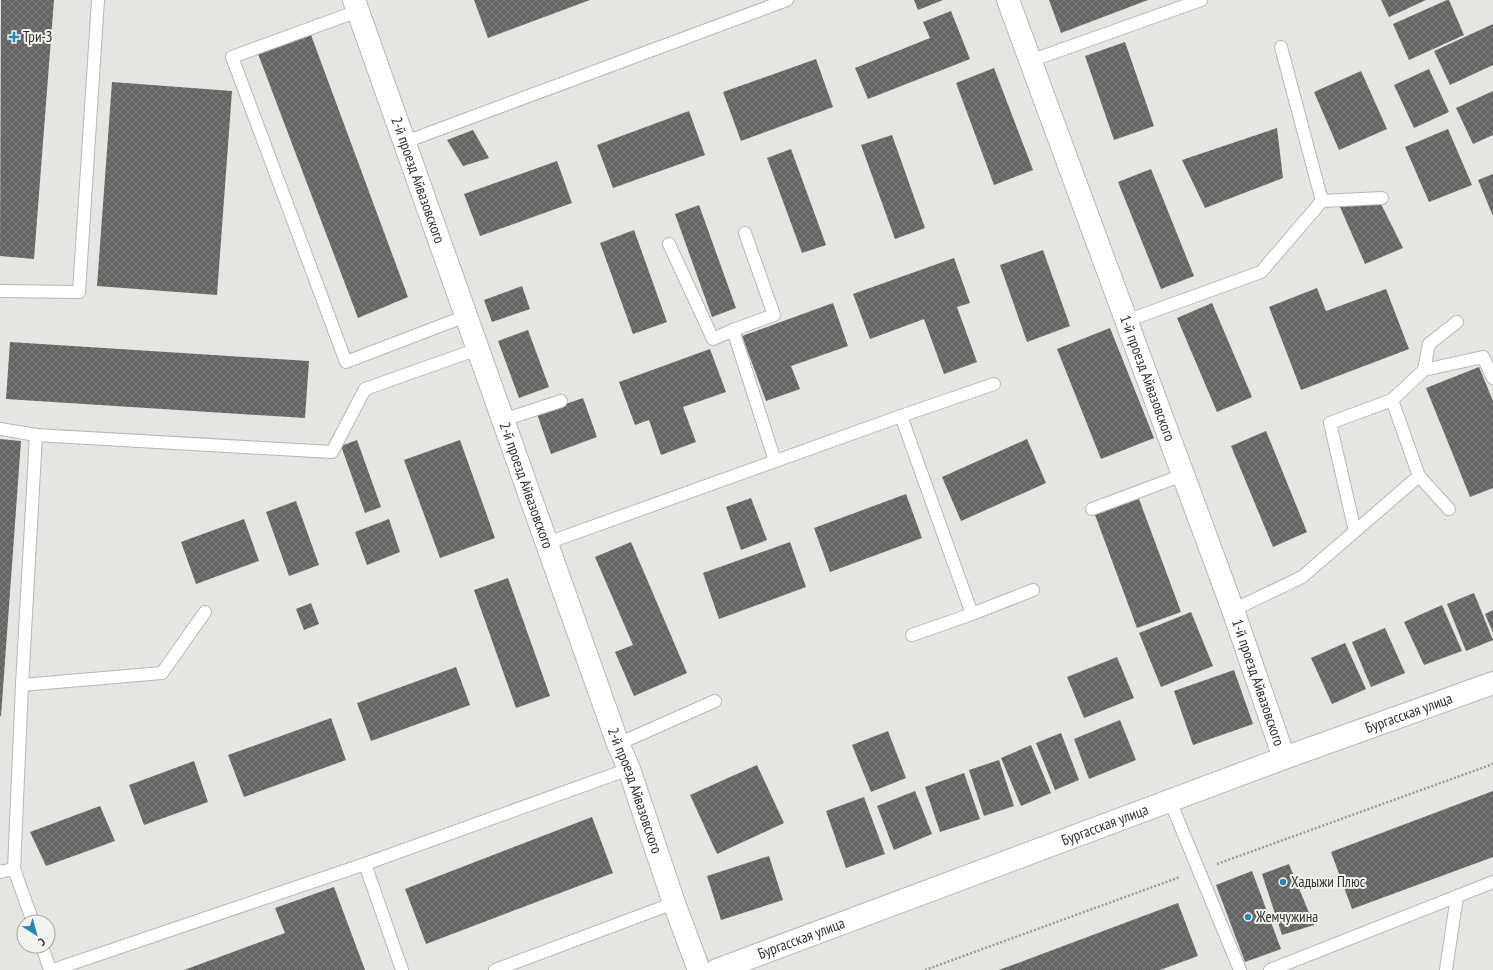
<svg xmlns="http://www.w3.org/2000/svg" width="1493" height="970" viewBox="0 0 1493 970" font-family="'PT Sans Narrow',sans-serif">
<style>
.building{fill:url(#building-cross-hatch)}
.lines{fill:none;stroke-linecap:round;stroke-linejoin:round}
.lane-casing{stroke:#b8b7b4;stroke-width:14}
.street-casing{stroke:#b8b7b4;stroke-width:24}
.secondary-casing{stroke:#b8b7b4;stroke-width:24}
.path{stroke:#999997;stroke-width:2.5;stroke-dasharray:2 2;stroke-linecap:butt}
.lane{stroke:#fff;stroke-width:12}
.street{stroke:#fff;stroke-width:22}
.secondary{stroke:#fff;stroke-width:22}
.poi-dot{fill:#2489b2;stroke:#f3f2ef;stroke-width:1.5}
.labels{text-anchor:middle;stroke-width:4;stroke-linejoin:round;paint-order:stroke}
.poi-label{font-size:15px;fill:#323231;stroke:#f3f2ef;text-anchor:start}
.street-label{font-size:15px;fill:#323231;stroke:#f3f2ef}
</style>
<defs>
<pattern id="building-cross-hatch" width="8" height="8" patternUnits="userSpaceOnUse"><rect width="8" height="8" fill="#666563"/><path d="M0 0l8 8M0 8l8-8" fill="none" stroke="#7d7c7a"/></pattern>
</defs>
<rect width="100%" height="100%" fill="#e6e5e2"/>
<g class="building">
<path d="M1,0h53l-20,259 -34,-3z"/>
<path d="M474,0h116l-102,38z"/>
<path d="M914,0h29l-25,10z"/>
<path d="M1049,0h99l-87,33z"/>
<path d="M1381,0h45l-37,17z"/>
<path d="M1447,0h2l15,35 -55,25 -16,-36z"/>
<path d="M951,11l19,48 -102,40 -13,-31 75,-30 -7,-16z"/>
<path d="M1493,24v41l-43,20 -16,-34z"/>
<path d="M311,35l97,262 -50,21 -100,-264z"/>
<path d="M1125,42l29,84 -40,14 -29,-84z"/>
<path d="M816,59l17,48 -92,34 -18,-49z"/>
<path d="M994,68l39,102 -39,15 -38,-102z"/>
<path d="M1429,69l20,43 -35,16 -20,-43z"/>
<path d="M1361,71l26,58 -48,21 -25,-58z"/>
<path d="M112,82l120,9 -15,204 -120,-9z"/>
<path d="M1493,91v44l-20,9 -17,-36z"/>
<path d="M689,111l16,44 -92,33 -16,-43z"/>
<path d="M1277,128l6,50 -78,30 -23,-48z"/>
<path d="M1448,129l24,56 -43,17 -24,-55z"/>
<path d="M473,130l16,28 -26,8 -16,-26z"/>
<path d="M892,135l33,93 -30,11 -34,-94z"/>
<path d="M791,149l35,96 -24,8 -35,-95z"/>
<path d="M557,161l15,42 -92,33 -16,-42z"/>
<path d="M1151,169l43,107 -33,13 -43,-107z"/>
<path d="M1493,174v42l-15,-36z"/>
<path d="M1381,204l22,44 -38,16 -25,-57z"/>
<path d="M699,205l37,103 -24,9 -37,-103z"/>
<path d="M634,230l33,92 -34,12 -33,-91z"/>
<path d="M1043,250l27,76 -43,16 -27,-77z"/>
<path d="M954,258l16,45 -13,4 20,55 -33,12 -20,-55 -54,20 -17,-45z"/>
<path d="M522,286l8,23 -38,13 -8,-22z"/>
<path d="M1317,288l9,23 60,-22 23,60 -108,41 -32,-83z"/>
<path d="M833,303l15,43 -57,20 9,23 -34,12 -24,-65z"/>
<path d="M1212,303l40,94 -35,15 -40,-94z"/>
<path d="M1110,328l44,110 -53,21 -44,-110z"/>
<path d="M528,330l21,57 -30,11 -21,-57z"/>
<path d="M10,342l299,19 -4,57 -299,-19z"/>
<path d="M710,349l16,43 -43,15 13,35 -35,13 -12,-35 -14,5 -16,-43z"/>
<path d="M1479,367l14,34v87l-23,9 -44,-109z"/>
<path d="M583,398l14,39 -46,17 -14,-40z"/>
<path d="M1266,431l41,101 -34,15 -42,-101z"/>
<path d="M0,439l21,2 -20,275h-1z"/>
<path d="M1027,439l19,44 -85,38 -19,-44z"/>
<path d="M357,440l24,67 -16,6 -24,-67z"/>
<path d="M460,440l35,98 -55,20 -36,-98z"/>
<path d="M906,494l16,44 -92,34 -16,-44z"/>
<path d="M751,498l16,42 -26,10 -15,-43z"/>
<path d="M1139,499l42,113 -44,16 -42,-113z"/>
<path d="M296,501l23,64 -30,11 -23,-64z"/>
<path d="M244,519l15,42 -63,23 -15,-42z"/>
<path d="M389,519l11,33 -33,13 -12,-33z"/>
<path d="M631,542l56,131 -53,23 -19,-44 18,-7 -38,-88z"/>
<path d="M790,542l16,45 -87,32 -16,-46z"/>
<path d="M508,578l42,118 -34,12 -42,-118z"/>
<path d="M1474,593l19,47 -27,11 -19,-47z"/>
<path d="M311,603l8,21 -15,6 -8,-21z"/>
<path d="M1442,605l20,46 -38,14 -20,-43z"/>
<path d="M1493,610v23l-8,-19z"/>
<path d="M1191,612l22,54 -52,21 -22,-54z"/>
<path d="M1385,628l20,45 -34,14 -19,-45z"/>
<path d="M1345,643l21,46 -34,15 -21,-46z"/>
<path d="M1117,657l17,41 -50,20 -17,-41z"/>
<path d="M456,667l14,38 -99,36 -14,-38z"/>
<path d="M1234,670l19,54 -60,21 -19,-54z"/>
<path d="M331,718l15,42 -102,37 -16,-42z"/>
<path d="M1120,720l16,40 -47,19 -15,-40z"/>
<path d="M888,731l18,47 -35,14 -19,-47z"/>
<path d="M1061,733l18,47 -24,10 -19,-47z"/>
<path d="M1031,745l20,48 -30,13 -20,-48z"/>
<path d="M999,760l15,46 -30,10 -15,-46z"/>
<path d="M194,761l14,41 -64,23 -15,-40z"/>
<path d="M757,765l27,58 -67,31 -27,-59z"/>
<path d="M964,773l16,46 -40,13 -15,-45z"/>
<path d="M915,791l17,43 -38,16 -17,-44z"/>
<path d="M1493,791v66l-141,52 -21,-57z"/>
<path d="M864,797l21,57 -39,14 -20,-57z"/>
<path d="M100,806l15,35 -69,25 -16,-34z"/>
<path d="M592,817l21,56 -187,71 -21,-55z"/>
<path d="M769,856l14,44 -62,20 -14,-44z"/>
<path d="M1289,864l25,61 -32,10 -20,-61z"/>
<path d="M1252,871l29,78 -36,13 -29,-77z"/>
<path d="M334,887l31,83h-181l101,-37 -10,-25z"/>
<path d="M1178,903l20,53 -38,14h-161z"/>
</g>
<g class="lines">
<defs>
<g id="lane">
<path d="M358,11l-126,46 114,305 120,-46"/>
<path d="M1281,47l41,154"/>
<path d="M1030,61l171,-61"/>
<path d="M405,142l382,-142"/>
<path d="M669,244l44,95 20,-9 42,131"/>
<path d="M0,291l79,1 19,-292"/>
<path d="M1126,321l135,-49 61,-71 60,-3"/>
<path d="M733,330l41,-15 -29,-82"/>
<path d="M1424,370l5,-26 28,-22"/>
<path d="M901,416l93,-32"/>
<path d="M503,420l58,-19"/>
<path d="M0,429l36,6"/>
<path d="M1419,476l-27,-76 32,-30 59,-13 10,21"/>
<path d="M1092,509l91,-34"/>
<path d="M1355,531l-25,-108 62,-23"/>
<path d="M547,543l354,-127 71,198 -60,21"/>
<path d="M1233,610l69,-33 117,-101 30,33"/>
<path d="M972,614l61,-24"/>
<path d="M22,685l140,-12 43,-61"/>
<path d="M618,744l97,-43"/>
<path d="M1170,801l70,169"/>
<path d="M365,864l37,106"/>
<path d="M14,869l19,53"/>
<path d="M0,872l14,-3 8,-184 14,-250 296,17 33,-63 113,-40"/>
<path d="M42,946l8,24"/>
<path d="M53,970l312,-106 264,-95"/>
<path d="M495,970l179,-67"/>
<path d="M1270,970l223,-88"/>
<path d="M1446,970l11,-74"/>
</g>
<g id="street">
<path id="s1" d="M354,0l264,744 11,25 45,134 25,67"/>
<path id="s2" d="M1008,0l225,610 51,148"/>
</g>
<g id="secondary">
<path id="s3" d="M717,970l567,-212 209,-75"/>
</g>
</defs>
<use href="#lane" class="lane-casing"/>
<use href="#street" class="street-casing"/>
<use href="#secondary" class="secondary-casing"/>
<g class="path">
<path d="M1217,864l276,-100"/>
<path d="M925,970l255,-93"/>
</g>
<use href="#lane" class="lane"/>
<use href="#street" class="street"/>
<use href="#secondary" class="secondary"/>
</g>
<g class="poi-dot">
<path d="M12 31h4v4h4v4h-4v4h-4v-4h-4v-4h4z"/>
<circle cx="1283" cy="882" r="4"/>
<circle cx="1248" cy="917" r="4"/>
</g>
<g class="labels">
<g class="poi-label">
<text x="23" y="42">Три-З</text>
<text x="1291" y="887">Хадыжи Плюс</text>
<text x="1256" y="922">Жемчужина</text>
</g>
<g class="street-label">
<text dy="5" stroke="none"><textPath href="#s1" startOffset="191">2-й проезд Айвазовского</textPath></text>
<text dy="5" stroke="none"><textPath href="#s2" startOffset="403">1-й проезд Айвазовского</textPath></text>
<text dy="5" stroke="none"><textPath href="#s1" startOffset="515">2-й проезд Айвазовского</textPath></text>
<text dy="5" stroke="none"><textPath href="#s2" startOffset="727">1-й проезд Айвазовского</textPath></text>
<text dy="5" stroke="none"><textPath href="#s3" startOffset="738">Бургасская улица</textPath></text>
<text dy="5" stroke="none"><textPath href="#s1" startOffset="839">2-й проезд Айвазовского</textPath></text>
<text dy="5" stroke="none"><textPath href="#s3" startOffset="414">Бургасская улица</textPath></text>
<text dy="5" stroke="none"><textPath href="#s3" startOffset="90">Бургасская улица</textPath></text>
</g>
</g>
<g transform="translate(36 934) rotate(143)"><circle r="19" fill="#f3f2ef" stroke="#a6a5a3"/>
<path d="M0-3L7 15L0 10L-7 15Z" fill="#2489b2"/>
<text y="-6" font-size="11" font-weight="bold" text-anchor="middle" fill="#323231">С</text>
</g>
</svg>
